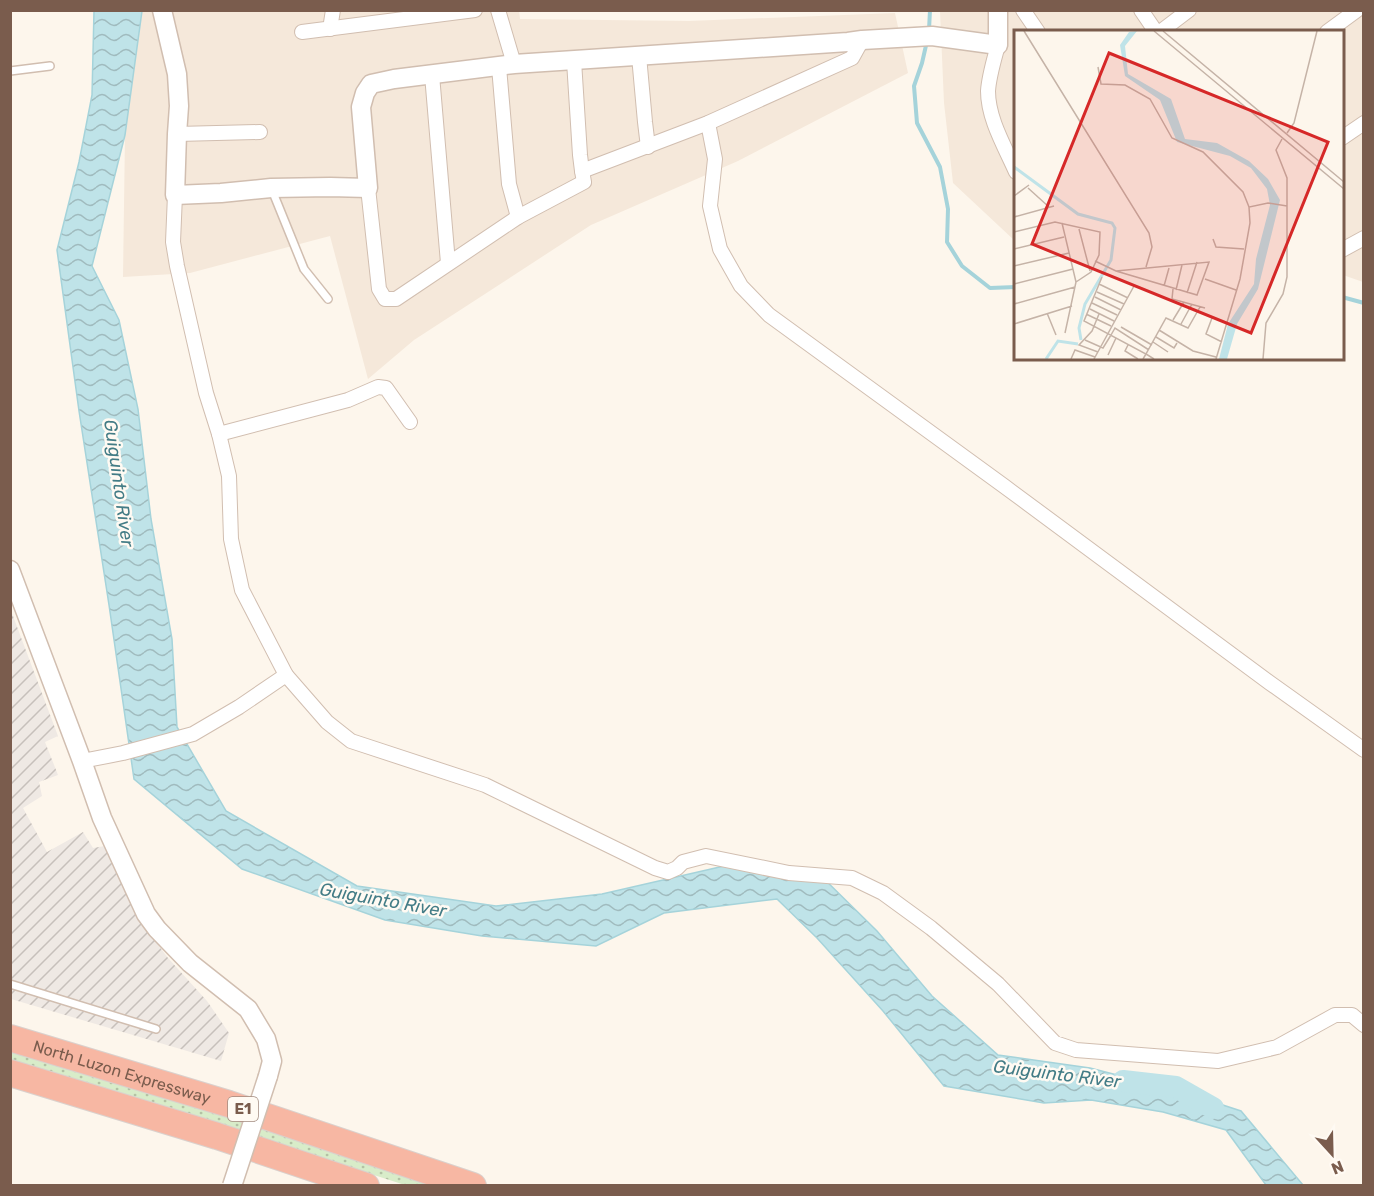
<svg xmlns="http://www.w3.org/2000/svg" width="1374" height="1196" viewBox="0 0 1374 1196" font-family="Rubik,sans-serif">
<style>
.residential{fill:#f5e8da}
.industrial{fill:url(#industrial-furrows)}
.grass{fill:url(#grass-dots)}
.water{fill:url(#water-waves);stroke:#a5d3da;stroke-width:1.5}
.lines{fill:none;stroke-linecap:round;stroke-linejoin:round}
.stream{stroke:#a5d3da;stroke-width:4}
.river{stroke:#bfe3e8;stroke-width:22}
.service-casing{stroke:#d1beb0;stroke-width:10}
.minor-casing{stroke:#d1beb0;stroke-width:16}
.tertiary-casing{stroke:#d1beb0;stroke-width:21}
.motorway-casing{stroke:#dad1cd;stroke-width:28}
.service{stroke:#fff;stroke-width:7}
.minor{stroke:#fff;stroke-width:14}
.tertiary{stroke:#fff;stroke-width:18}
.motorway{stroke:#f7b7a3;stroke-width:26}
.tertiary-bridge-casing{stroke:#d1beb0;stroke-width:21;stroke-linecap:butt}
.tertiary-bridge{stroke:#fff;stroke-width:18}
.labels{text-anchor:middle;stroke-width:5;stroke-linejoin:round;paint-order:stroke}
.shield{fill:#fffaf3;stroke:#a28b7f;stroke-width:1.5}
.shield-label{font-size:15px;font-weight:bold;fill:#7a5c4d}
.street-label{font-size:16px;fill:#7a5c4d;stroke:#fffaf3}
.water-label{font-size:18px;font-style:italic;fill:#437c86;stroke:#fffaf3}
.inset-river{fill:none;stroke:#bfe3e8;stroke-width:3}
.inset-road{fill:none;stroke:#c5b3a7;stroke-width:1.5}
.view{fill:#d62828;fill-opacity:0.15;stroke:#d62828;stroke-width:3}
.inset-edge{fill:none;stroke:#7a5c4d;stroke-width:3}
</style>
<defs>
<pattern id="industrial-furrows" width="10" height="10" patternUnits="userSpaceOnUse" patternTransform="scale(1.5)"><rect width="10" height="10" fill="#efe9e4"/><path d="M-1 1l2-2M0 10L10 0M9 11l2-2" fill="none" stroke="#c7c0bb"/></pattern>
<pattern id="grass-dots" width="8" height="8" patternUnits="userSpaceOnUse" patternTransform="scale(1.5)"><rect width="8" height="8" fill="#d8ecc9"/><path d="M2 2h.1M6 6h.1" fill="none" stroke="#b4c2a5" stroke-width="1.8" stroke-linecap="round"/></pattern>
<pattern id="water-waves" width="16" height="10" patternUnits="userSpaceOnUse" patternTransform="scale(1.5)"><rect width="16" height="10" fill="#bfe3e8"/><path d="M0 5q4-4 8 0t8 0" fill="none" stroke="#a0bbbe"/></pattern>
</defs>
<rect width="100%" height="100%" fill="#fdf6ec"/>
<g class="residential">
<path d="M519,10l1,9 169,2 206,-8 13,60 -170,88 -147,64 -177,115 -46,39 -38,-143 -140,37 -67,4 2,-142 17,-124z"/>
<path d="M940,11h423v271l-20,-7 -1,-243h-326l-1,209 -62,-58 -9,-80z"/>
</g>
<path class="industrial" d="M10,608l48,128 -13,6 13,33 -19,7 3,14 -19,12 24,44 36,-20 10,16 12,-2 38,79 25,33 39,43 22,32 -8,28 -210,-62z"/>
<path class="grass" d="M10,1049l136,41 297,95h-38l-259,-83 -135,-42z"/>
<path class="water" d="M94,11h48l-17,124 -33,131 27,54 19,89 13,110 21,120 5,88 49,84 131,75 139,20 106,-12 122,-28 89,2 64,63 55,65 66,59 92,13 93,24 58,19 62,74h-37l-40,-55 -63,-18 -72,-12 -47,3 -100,-17 -61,-75 -66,-73 -40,-39 -113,14 -68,33 -114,-10 -97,-16 -143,-51 -108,-90 -25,-174 -30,-194 -22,-161 22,-88 13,-67z"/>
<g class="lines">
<g class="stream">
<path d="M929,30l1,-20"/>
<path d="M927,41l-5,22 -8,23 3,37 23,44 8,42 -1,33 15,24 28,22 26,-1"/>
<path d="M1342,297l22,6"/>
</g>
<path class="river" d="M1123,1081l53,6 37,21"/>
<defs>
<g id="service">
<path d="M10,71l40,-5"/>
<path d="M272,190l32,79 24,30"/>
<path d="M10,984l146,45"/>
</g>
<g id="minor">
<path d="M498,10l16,54"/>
<path d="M1023,10l15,22"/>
<path d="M1141,10l15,22"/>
<path d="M330,29l3,-19"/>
<path d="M302,32l173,-22"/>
<path d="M1160,32l29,-22"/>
<path d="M1327,32l30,-22"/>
<path d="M998,45c-4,15 -9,31 -10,46 0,28 17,56 28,81"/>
<path d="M639,56l6,66 3,25"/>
<path d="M574,61l6,94 2,16"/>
<path d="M499,67l10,117 9,33"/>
<path d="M432,75l16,188"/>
<path d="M708,123l7,36 -5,47 10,43 21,37 28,29 235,171 266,197 94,67"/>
<path d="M177,134l83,-2"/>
<path d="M1342,138l22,-15"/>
<path d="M368,188l11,101 6,10h11l122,-82 66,-35 -2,-11 126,-48 144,-65 10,-18"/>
<path d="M1342,250l22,-12"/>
<path d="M219,434l129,-34 30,-13 8,1 24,34"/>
<path d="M286,675l41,47 24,19 134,44 170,83 13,4 9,-4 6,-6 23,-6 83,17 63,5 31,15 48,35 67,56 57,59 21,7 142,11 59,-14 58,-32h17l12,10"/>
<path d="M82,761l41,-8 70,-19 46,-27 47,-32 -44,-85 -11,-51 -2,-63 -10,-42 -13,-41 -29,-127 -4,-24 2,-47"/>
</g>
<g id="tertiary">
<path d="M162,10l15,64 2,32 -2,28 -2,61 46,-2 50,-5 59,-1 38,1 -7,-81 4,-14 6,-9 23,-5 120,-15 334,-22 14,-2 70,-4 66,9v-35"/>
<path d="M10,570l72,191 20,57 44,96 11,15 33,34 58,46 18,30 6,22 -4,15"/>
</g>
<g id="motorway">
<path id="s1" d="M10,1038l219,66 244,82"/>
<path d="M10,1073l207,63 149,50"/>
</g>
</defs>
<use href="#service" class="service-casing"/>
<use href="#minor" class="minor-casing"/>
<use href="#tertiary" class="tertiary-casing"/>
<use href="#motorway" class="motorway-casing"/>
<use href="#service" class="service"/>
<use href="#minor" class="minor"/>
<use href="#tertiary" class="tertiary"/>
<use href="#motorway" class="motorway"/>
<defs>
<path id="tertiary-bridge" d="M232,1186l36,-110"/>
</defs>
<use href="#tertiary-bridge" class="tertiary-bridge-casing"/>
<use href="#tertiary-bridge" class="tertiary-bridge"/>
</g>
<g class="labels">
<rect class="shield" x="228" y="1097" width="30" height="24" rx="4.5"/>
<g class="shield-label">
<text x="243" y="1114">E1</text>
</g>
<g class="street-label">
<text dy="6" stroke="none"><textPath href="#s1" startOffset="117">North Luzon Expressway</textPath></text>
</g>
<g class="water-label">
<text transform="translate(119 483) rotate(82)" y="6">Guiguinto River</text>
<text transform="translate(383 900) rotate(10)" y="6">Guiguinto River</text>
<text transform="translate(1057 1074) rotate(7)" y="6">Guiguinto River</text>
</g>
</g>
<g transform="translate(1014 30)">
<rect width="330" height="330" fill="#fdf6ec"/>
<path d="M123,1l-12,15 3,28 43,25 14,40 32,4 32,18 19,18 12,21 -22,89 -21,35 -10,35h-8l9,-35 26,-40 2,-25 14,-54 -3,-16 -16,-21 -21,-12 -53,-14 -17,-42 -35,-24 -5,-31 9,-13z" fill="#bfe3e8"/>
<path class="inset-river" d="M0,137l64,47 34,9 3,5 -4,32 -26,44 -6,24 2,12M32,329l12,-18 20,3"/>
<path class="inset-road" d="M10,1l125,202 3,14 -6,20M140,1l190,158M149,1l181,151M84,37l3,17 24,1 25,14 22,39 31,14 40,40 6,15M273,103l7,-10 23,-92M14,158l21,19M0,166l15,-11M0,187l40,-11M48,193l14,59 -11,51M65,199l11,42M0,202l41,-10 45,10 -1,23 -8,17 -15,10M199,209l3,8 28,2M0,219l50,-12M81,231l21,10 81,24 12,-33 -93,9M0,236l55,-13M88,247l-18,44 62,33 -3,5M191,249l31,11M0,254l59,-15M85,254l29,14M150,256l5,-18M159,259l-1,10 33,9M162,260l6,-25M83,262l27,12M173,263l10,-31M81,267l26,13M78,273l25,12M0,274l61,-17M76,279l24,12M33,283l9,22M72,284l25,12M198,288l-6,16 16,8M159,290l11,-18M0,294l58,-18M167,294l11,-20M107,297l31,18M145,300l34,21 23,6M97,305l4,-7 34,22M142,307l18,11 3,-5M71,310l18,8 8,-13M139,312l15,10M114,315l-3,6 13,8M84,322l-19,-7 13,-14 7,-17M94,325l8,-17M57,329l4,-9 20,7M80,329l40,-73M140,329l-8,-5 20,-36 22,10 12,-21M202,329l24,-80 10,-56 -1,-16 19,-4 19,3M249,329l3,-36 17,-29 4,-17v-99l-11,-28 6,-11"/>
<path class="view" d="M95,23l219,89 -77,191 -219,-89z"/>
<rect width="330" height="330" class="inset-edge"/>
</g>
<rect width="1374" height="1196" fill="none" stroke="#7a5c4d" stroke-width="24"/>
<g transform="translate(1332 1154) rotate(158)" stroke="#fffaf3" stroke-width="4.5" paint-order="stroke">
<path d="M0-4.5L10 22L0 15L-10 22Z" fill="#7a5c4d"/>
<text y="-9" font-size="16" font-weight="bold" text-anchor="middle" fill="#7a5c4d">N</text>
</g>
</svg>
